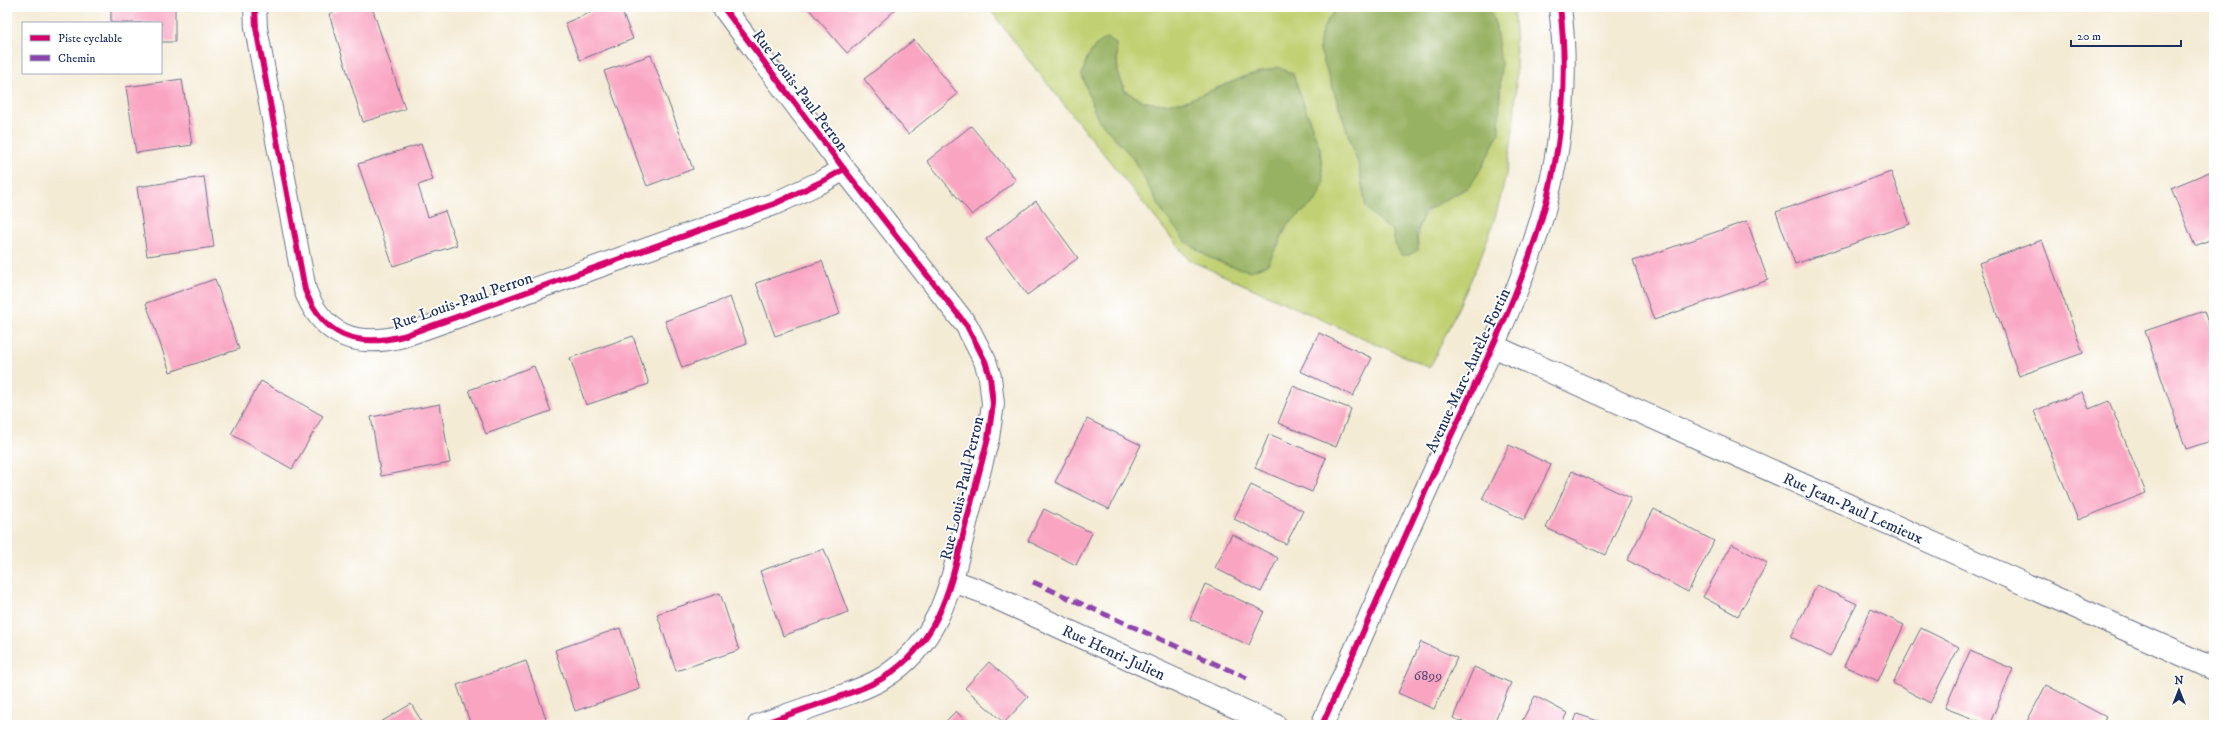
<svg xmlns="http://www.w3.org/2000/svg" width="2221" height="732" viewBox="0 0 2221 732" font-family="'IM FELL DW Pica',serif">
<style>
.green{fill:#c1d072;stroke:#6e8068;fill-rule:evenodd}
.forest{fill:#98b264;stroke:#5a7061}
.building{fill:#f9a5c2}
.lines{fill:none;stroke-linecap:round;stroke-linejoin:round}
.minor-casing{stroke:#677188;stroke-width:24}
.minor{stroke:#fff;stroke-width:22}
.quiet{stroke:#8e44ad;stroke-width:5;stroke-dasharray:10 5;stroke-linecap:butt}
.cycleway-casing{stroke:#fff;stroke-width:8}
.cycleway{stroke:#d6006c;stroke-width:6}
.labels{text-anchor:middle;stroke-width:3.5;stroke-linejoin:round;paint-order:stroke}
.number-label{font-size:14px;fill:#524c77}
.street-label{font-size:16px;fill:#1b2f5e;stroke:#fff}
</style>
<rect width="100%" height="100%" fill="#fff"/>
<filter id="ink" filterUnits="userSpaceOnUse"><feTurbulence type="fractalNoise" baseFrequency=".025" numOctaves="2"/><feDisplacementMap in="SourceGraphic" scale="8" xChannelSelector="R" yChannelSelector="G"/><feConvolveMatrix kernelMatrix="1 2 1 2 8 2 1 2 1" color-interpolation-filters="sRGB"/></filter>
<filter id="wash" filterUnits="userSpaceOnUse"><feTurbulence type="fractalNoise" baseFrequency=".012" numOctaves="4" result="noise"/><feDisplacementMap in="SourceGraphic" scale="16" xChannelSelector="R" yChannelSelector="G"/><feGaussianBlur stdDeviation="0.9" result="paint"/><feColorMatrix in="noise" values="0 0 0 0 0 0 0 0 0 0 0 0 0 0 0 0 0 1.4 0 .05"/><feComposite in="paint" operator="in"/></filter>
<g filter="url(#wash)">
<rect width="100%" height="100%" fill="#f4ebd5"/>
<path class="green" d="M988,7h351c-12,10 -21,28 -19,43l38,113 8,44 15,16 12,8 2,13 23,6c-4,-45 20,-44 52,-64l26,-159 -7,-20h24c7,70 3,140 -17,207 -16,53 -43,103 -66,154l-241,-108 -163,-203zM1116,44l2,28 7,19 20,11 21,2 20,-3 63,-26 44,-1 27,75 -5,52 -27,23 -10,22 -114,-32 -32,-57 -35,-39 -15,-43 5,-17 9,-13z"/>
<g class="forest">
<path d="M1339,7h150l7,20 5,37 -2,69 -18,36 -11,17 -46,26 -8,21 2,17 -9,5h-8l-6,-11 -2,-13 -12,-8 -15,-16 -8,-44 -38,-113c-2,-15 7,-33 19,-43z"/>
<path d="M1107,38l9,6 2,28 7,19 20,11 21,2 20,-3 63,-26 29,-8 15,7 27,75 4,34 -8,18 -28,23 -20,40 -17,7 -22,-5 -21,-9 -23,-16 -21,-27 -32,-57 -35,-39 -15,-43 5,-17 9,-13z"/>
</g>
<g id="blocks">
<g class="building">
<path d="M111,7h64v35h-14v-19h-50z"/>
<path d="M350,7h22l33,102 -42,13 -34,-108z"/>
<path d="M604,7h16l13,32 -53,21 -15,-37z"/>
<path d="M807,7h85l3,3 -48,43z"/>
<path d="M914,40l44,54 -50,40 -44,-55z"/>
<path d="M651,55l42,114 -46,17 -43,-115z"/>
<path d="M182,79l10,66 -56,8 -10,-66z"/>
<path d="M971,126l45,54 -44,35 -45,-54z"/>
<path d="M421,144l12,36 -15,5 10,32 17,-6 12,34 -64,21 -35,-102z"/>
<path d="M2214,170v68l-19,8 -24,-58z"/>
<path d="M1891,172l19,52 -115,40 -19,-52z"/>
<path d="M204,177l10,70 -67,9 -10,-69z"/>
<path d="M1036,201l42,57 -51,37 -41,-56z"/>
<path d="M1747,221l21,59 -114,40 -21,-59z"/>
<path d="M2042,240l41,113 -64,23 -40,-113z"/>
<path d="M822,261l18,53 -65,22 -19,-53z"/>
<path d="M215,279l24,70 -69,23 -24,-69z"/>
<path d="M730,297l17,47 -65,24 -17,-47z"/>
<path d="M2204,311l10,30v99l-28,9 -41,-118z"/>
<path d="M1319,333l53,25 -19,38 -53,-25z"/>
<path d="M633,336l16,48 -63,21 -16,-47z"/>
<path d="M534,366l17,45 -65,23 -17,-44z"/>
<path d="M261,381l62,35 -31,53 -61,-35z"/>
<path d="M1293,386l58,23 -15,38 -58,-24z"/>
<path d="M2082,392l7,17 20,-8 37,92 -68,27 -44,-109z"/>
<path d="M440,404l10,59 -69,13 -10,-59z"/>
<path d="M1087,419l54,26 -32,64 -54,-27z"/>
<path d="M1269,434l57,24 -14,34 -57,-24z"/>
<path d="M1509,445l42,20 -27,55 -42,-21z"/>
<path d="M1572,471l59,27 -26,57 -59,-27z"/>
<path d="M1251,485l52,26 -17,33 -52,-25z"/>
<path d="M1044,509l48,24 -16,32 -48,-24z"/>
<path d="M1654,509l60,32 -26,51 -61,-32z"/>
<path d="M1232,534l46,24 -17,34 -46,-24z"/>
<path d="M1732,544l35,19 -29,53 -35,-19z"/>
<path d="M824,549l24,63 -65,24 -23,-65z"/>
<path d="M1205,584l59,27 -15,34 -59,-26z"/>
<path d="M1817,585l40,19 -27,53 -39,-20z"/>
<path d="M720,593l19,57 -63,21 -19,-57z"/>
<path d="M1871,609l33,16 -26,56 -34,-15z"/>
<path d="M620,628l20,61 -65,22 -20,-61z"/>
<path d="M1921,628l38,19 -29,56 -37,-20z"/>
<path d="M1421,642l36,16 -23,51 -36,-16z"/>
<path d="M1970,651l43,18 -24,56 -44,-17z"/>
<path d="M526,661l20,58 -18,6h-57l-14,-40z"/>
<path d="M989,662l39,35 -24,26 -39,-35z"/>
<path d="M1474,667l37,16 -18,42h-23l-17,-7z"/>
<path d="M2046,685l60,32 -4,8h-77z"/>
<path d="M1535,696l32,17 -6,12h-41z"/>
<path d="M411,704l13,21h-48z"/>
<path d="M956,711l13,14h-27z"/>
<path d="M1577,714l33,11h-37z"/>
</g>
</g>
</g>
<g filter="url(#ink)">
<use href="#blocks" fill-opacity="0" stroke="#677188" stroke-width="1"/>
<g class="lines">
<defs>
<g id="minor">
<path d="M255,7l1,21 49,262c18,46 51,58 98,46l371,-132 49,-23 21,-12"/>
<path d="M723,7l121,162 123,157 18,35 5,16 3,27 -5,34c-7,28 -15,57 -22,85 -15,61 -25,119 -83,155 -14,9 -31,14 -47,20 -26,9 -51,18 -77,27"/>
<path id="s1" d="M1493,346l721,323"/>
<path id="s2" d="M953,581l30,11 292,133"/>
<path d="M1322,725c38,-85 75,-172 114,-257 71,-155 146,-283 124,-461"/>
</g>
</defs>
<use href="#minor" class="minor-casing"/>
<use href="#minor" class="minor"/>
<path class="quiet" d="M1033,582l214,96"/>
<defs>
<g id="cycleway">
<path d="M255,7l1,21 49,262c18,46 51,58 98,46l371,-132 49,-23 21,-12"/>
<path d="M723,7l121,162 123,157 18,35 5,16 3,27 -5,34c-7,28 -15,57 -22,85 -15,61 -25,119 -83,155 -14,9 -31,14 -47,20 -26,9 -51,18 -77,27"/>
<path d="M1322,725c38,-85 75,-172 114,-257 71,-155 146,-283 124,-461"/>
</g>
</defs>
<use href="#cycleway" class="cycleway-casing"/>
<use href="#cycleway" class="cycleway"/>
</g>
</g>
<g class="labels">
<g class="number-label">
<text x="1428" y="680">6899</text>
</g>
<g class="street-label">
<text transform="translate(801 90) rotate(53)" y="6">Rue Louis-Paul Perron</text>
<text transform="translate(462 300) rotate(-19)" y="6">Rue Louis-Paul Perron</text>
<text transform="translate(1467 370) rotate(-65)" y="6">Avenue Marc-Aurèle-Fortin</text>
<text transform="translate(961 488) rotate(-77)" y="6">Rue Louis-Paul Perron</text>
<text dy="6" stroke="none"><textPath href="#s1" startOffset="395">Rue Jean-Paul Lemieux</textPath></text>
<text dy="6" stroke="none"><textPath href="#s2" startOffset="176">Rue Henri-Julien</textPath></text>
</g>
</g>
<rect width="2221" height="732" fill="none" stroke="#fff" stroke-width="24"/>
<rect x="22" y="22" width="140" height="52" fill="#ffffff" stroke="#a4acbf"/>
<rect x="30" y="35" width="20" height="6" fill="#d6006c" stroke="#a4acbf"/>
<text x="58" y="42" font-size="12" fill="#1b2f5e">Piste cyclable</text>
<rect x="30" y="55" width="20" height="6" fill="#8e44ad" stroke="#a4acbf"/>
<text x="58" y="62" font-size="12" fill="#1b2f5e">Chemin</text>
<g transform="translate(2179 690)" stroke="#ffffff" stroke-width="3" paint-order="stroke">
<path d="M0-3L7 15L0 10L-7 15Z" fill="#1b2f5e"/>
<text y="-6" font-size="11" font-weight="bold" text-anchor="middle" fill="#1b2f5e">N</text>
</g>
<path d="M2071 40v6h110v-6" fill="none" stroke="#1b2f5e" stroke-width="2"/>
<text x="2077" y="40" font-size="12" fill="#1b2f5e" stroke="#ffffff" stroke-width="3" paint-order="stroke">20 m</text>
</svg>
